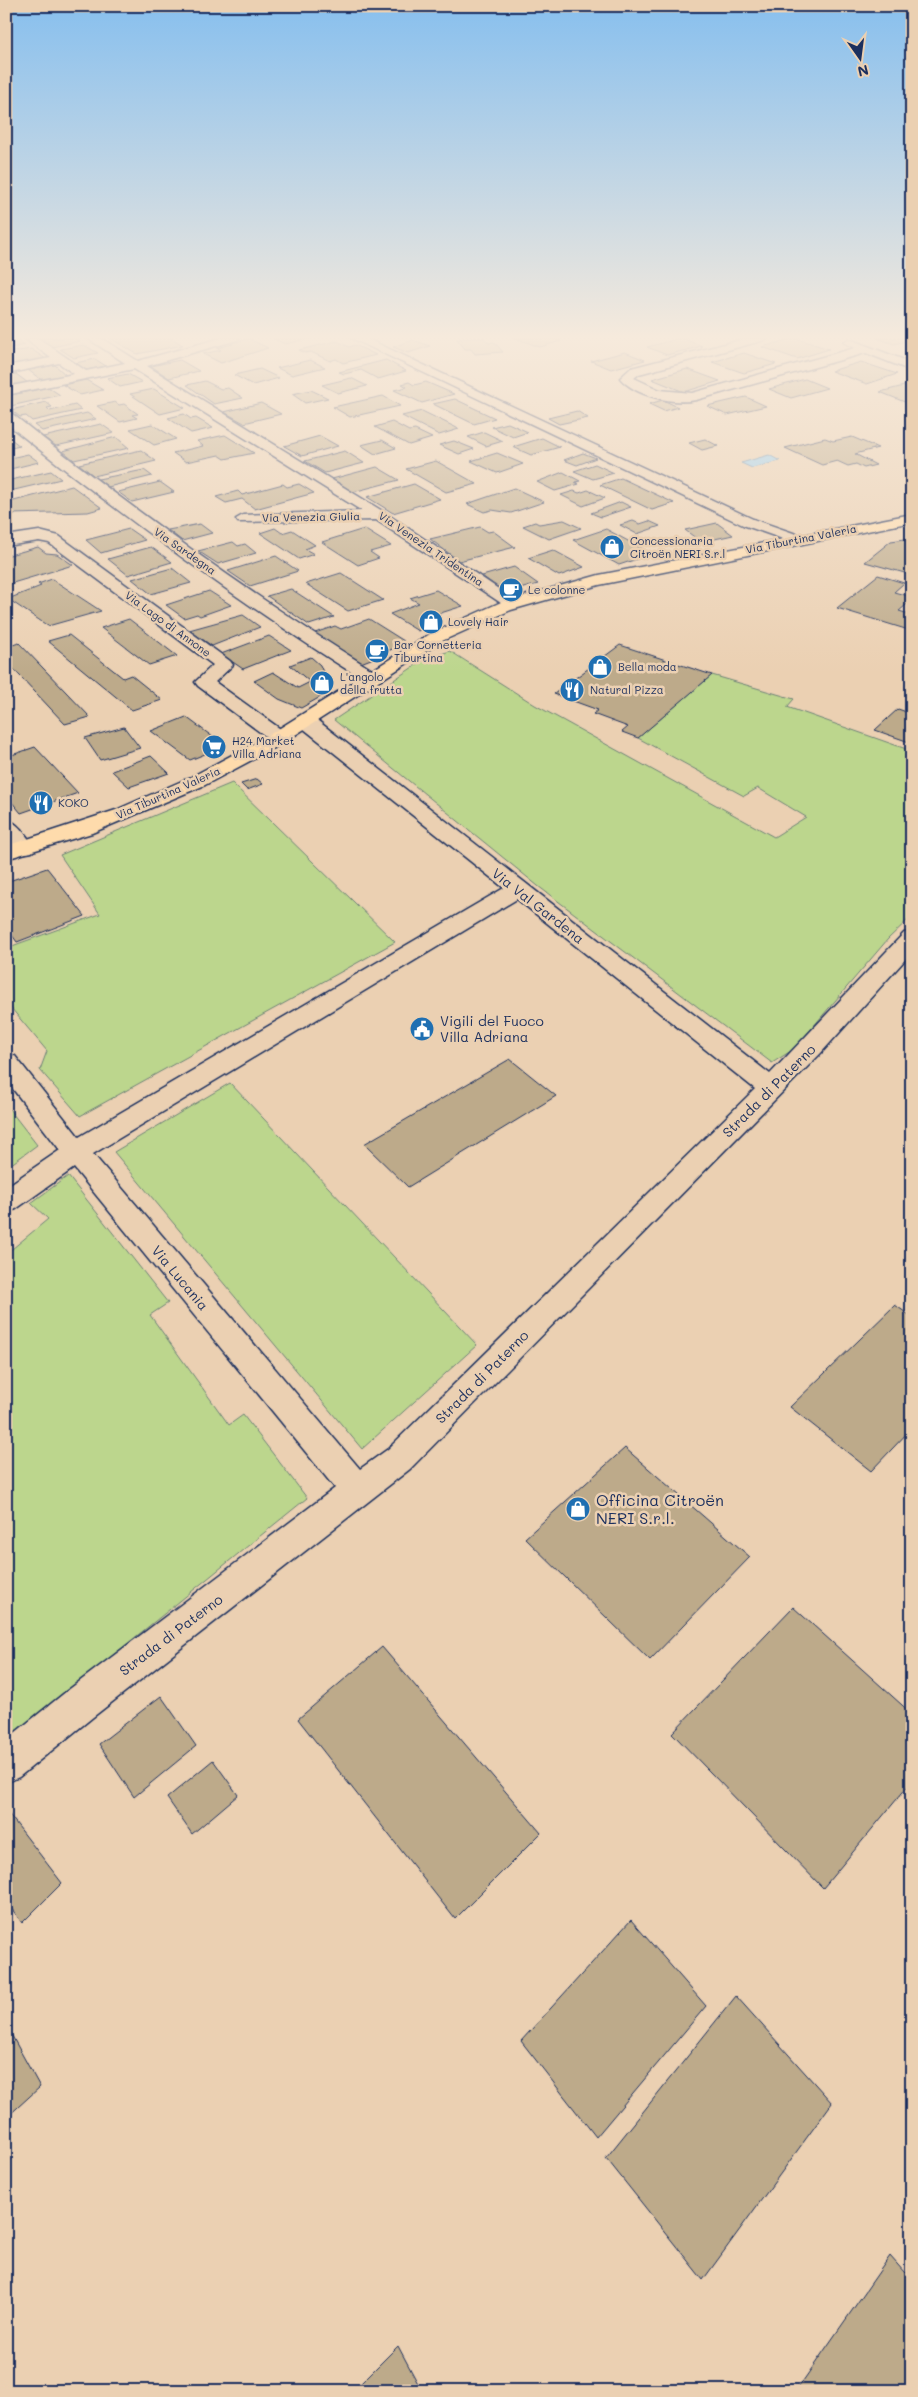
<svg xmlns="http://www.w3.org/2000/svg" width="918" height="2397" viewBox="0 0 918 2397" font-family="Mali,sans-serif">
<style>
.green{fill:#bcd68d;stroke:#6c8276}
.water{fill:#95d0f6;stroke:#6490b9}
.building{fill:#bdaa8a;stroke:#1b2f5e}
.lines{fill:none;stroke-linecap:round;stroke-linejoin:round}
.minor-casing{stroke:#1b2f5e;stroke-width:3}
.primary-casing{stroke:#1b2f5e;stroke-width:3}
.minor{fill:#ebd0b2;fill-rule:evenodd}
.primary{fill:#fedbac;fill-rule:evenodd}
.labels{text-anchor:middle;stroke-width:5;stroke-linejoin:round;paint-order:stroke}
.far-street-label{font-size:11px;fill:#1b2f5e;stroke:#ebd0b2}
.far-poi-label{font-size:11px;fill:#1b2f5e;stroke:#ebd0b2;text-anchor:start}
.street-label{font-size:14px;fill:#1b2f5e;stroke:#ebd0b2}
.poi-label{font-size:14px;fill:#1b2f5e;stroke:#ebd0b2;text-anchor:start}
.near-poi-label{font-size:16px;fill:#1b2f5e;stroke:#ebd0b2;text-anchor:start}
</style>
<rect width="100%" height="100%" fill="#ebd0b2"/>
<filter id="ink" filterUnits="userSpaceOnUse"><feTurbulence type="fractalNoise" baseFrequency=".02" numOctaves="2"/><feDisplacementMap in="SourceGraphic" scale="10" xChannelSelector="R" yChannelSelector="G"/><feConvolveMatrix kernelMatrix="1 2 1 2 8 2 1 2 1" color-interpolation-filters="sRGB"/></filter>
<g filter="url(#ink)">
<g class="green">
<path d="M450,651l85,54 239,132 32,-20 -48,-29 -14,8 -106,-58 74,-63 82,24 -7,8 125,44v165l-24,23 -94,110 -22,14 -234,-177 -204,-166 91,-61z"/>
<path d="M232,783l163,159 -315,174 -40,-46 7,-19 -41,-49v-65l6,9 88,-32 -40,-59z"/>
<path d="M230,1083l247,262 -115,104 -248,-297z"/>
<path d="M6,1105l31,40 -31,23z"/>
<path d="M68,1176l100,127 -18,12 79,110 14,-10 64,83 -301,244v-488l42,-35 -17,-16z"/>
</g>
<path class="water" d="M769,455l11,6 -28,7 -11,-5z"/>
<g class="building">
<path d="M6,338h9l10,7 -19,4z"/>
<path d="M38,338h37l5,3 -28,6z"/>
<path d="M110,338h61l12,7 -46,9z"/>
<path d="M272,338h39l-26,6z"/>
<path d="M484,338l4,5 6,-1 9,10 -28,2 -4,-5h-6l-8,-10z"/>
<path d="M515,338h37l9,3 -21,6z"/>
<path d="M681,338l21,8 -35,9 -20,-8z"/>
<path d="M795,338l34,11 -32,10 -35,-12z"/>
<path d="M877,338h35v2l-18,4z"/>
<path d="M249,339l19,9 -47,15 -18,-9 18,-4 -4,-2 16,-4 -2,-1z"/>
<path d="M413,340l17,6 -22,7 -15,-6z"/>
<path d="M337,341l12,6 6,-2 21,10 -33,8 -7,-4 -6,2 -19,-9 -6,1 -6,-3z"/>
<path d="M84,345l14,8 -24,5 -14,-9z"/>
<path d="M31,349l15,10 -31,6 -9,-7v-5z"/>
<path d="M625,352l20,8 -34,9 -20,-8z"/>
<path d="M744,353l32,11 -32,9 -32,-11z"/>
<path d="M95,359l11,7 -20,4 -11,-7z"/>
<path d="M180,360l19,11 -30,7 -18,-12z"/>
<path d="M310,360l15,7 -33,8 -15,-7z"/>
<path d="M386,360l20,11 -28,8 -17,-9 -17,4 -5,-2z"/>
<path d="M861,362l36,12 -30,10 -36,-13z"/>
<path d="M55,365l12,11 -24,5 -15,-11z"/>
<path d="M260,369l19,9 -26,7 -19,-10z"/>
<path d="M687,369l33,12 -36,11 -32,-13z"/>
<path d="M16,374l12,9 -22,5v-12z"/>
<path d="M128,374l14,8 -22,5 -13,-9z"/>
<path d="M351,378l16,8 -29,7 -16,-8z"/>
<path d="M805,379l22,9 -36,10 -22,-9z"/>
<path d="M86,380l17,10 -23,5 -17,-10z"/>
<path d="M205,381l16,8 7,-1 15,10 -29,6 -27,-19z"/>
<path d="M409,382l5,3 12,-3 28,12 -32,9 -28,-13 13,-3 -5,-3z"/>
<path d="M912,384v21l-32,-13z"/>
<path d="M48,387l12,8 -54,12v-11z"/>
<path d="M154,389l31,19 -25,6 -30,-20z"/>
<path d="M311,390l17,8 -23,5 -13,-9z"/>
<path d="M383,396l17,10 -50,11 -17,-10z"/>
<path d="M746,397l20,9 -39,9 -20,-9z"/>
<path d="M455,399l40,19 -21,6 -41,-20z"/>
<path d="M663,400l15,7 -14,4 -15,-7z"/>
<path d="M46,402l6,5 -5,1 3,3 25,-6 6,5 -49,11 -6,-5 -6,1 -9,-7z"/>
<path d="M115,402l4,3 5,-1 14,10 -6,1 5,3 -17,4 -23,-16z"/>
<path d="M261,403l20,11 -37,9 -20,-11z"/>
<path d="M422,411l37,18 -20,6 -37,-19z"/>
<path d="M577,411l11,7 -29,6 -11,-6z"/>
<path d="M87,413l9,6 -54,12 -8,-6z"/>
<path d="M184,414l7,5 5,-1 17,10 -22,5 -23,-15z"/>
<path d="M392,422l17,9 6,-1 17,8 -23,7 -34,-18z"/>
<path d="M508,423l20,9 -15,5 -21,-10z"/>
<path d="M101,424l13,9 -58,13 -13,-9z"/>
<path d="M152,424l24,15 -22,6 -24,-16z"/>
<path d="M484,432l19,9 -17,5 -18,-9z"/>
<path d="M6,435l14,11 -14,3z"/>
<path d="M225,435l29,18 -29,6 -6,-4 -33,7 -13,-9 30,-7 -6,-5z"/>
<path d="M320,436l18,10 -36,10 -18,-10z"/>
<path d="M116,437l13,11 -55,12 -11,-9z"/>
<path d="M852,437l26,11 -23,6 21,11 -12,3 -8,-4 -8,2 -11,-5 -15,4 -37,-17 40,-10 8,3z"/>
<path d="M542,438l18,9 -29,8 -18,-8z"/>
<path d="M705,439l13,7 -16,4 -13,-7z"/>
<path d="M382,440l14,8 -21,6 -14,-9z"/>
<path d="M454,441l20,8 -15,5 -20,-9z"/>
<path d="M141,450l15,11 -62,15 -15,-12z"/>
<path d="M345,451l19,12 -39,10 -20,-12z"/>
<path d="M497,453l26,11 -26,9 -26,-12z"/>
<path d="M583,453l13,5 -19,7 -13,-5z"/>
<path d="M28,454l11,8 -33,8v-11z"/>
<path d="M436,461l41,23 -31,8 -40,-23z"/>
<path d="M595,464l19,9 -21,6 -19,-8z"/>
<path d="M377,467l22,13 -46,12 -21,-13z"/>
<path d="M144,470l8,6 -44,11 -10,-8z"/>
<path d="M51,471l10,8 -51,12 -4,-3v-7z"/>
<path d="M563,472l17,9 -5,1 4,2 -24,7 -18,-9z"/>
<path d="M621,478l53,25 -22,7 -52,-25z"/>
<path d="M160,482l14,10 -42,10 -14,-10z"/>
<path d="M283,484l4,3 12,-3 15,9 -59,16 -13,-10 -16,4 -10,-6 22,-6 4,4z"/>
<path d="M414,484l26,15 -47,14 -26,-16z"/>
<path d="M72,486l30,22 -14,4 -76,2 -6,-5v-6z"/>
<path d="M514,488l30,14 -33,11 -19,-3 -8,2 -17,-8z"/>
<path d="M588,490l17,8 -22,8 -22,-11 13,-4 5,2z"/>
<path d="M621,502l10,5 -30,10 -10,-4z"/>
<path d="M564,520l17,8 -32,11 -26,-13 12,-4 4,2z"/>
<path d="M633,521l7,3 9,-3 11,5 -23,8 -17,-9z"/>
<path d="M717,523l16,12 -32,7 -16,-12z"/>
<path d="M200,524l12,9 -30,8 -14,-11z"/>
<path d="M480,527l8,5 5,-1 22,16 -56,14 -29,-22z"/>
<path d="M275,528l7,5 10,-3 23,15 -10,4 9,5 -15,5 -39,-26z"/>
<path d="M129,529l16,11 -44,13 -15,-13z"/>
<path d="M364,529l27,17 -21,6 9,6 -21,7 -36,-23z"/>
<path d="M606,529l46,25 -33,11 -46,-25z"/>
<path d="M912,538v37l-47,-13 26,-21z"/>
<path d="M233,542l5,4 7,-2 11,9 -38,11 -20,-13z"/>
<path d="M38,547l8,6 11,1 16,11 -67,20v-29z"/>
<path d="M151,547l21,15 -44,13 -20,-16z"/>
<path d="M553,550l31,17 -25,9 -31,-18z"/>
<path d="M276,556l22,15 -48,15 -22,-15z"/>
<path d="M514,567l24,17 -33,9 -23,-17z"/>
<path d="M172,568l19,15 -40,11 -19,-15z"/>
<path d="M341,573l42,27 -35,11 -42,-27z"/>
<path d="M878,575l26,8 -10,9 18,5v3l-13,11 13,4v16l-75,-23z"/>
<path d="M52,579l49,32 -53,15 -40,-27 33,-13 -3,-2z"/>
<path d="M291,589l43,28 -25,8 -42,-29z"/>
<path d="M436,590l27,16 -32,10 6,4 -19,11 -28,-17 29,-11 -9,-5z"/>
<path d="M209,591l22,14 -31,11 -3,-2 -13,4 -18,-13z"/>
<path d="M243,615l17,12 -48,19 -23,-16z"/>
<path d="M129,619l48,37 -28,9 -48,-37z"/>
<path d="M369,619l35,22 -9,4 3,2 -16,6 2,1 -26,10 -46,-30 23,-8 6,3z"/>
<path d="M69,635l54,43 8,-3 31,25 -30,10 -84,-69z"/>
<path d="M269,636l22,14 -48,19 -22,-15z"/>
<path d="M19,643l71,74 -25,7 -59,-63v-14z"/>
<path d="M620,645l92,30 -74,63 -16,-6 6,-5 -35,-13 5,-4 -44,-16z"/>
<path d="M311,657l9,8 11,26 -30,17 -22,-9 -25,-18 19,-9 25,16 12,-6 -20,-17z"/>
<path d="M898,709l14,5v29l-37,-13z"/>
<path d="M186,717l39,29 -35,14 -39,-29z"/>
<path d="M124,727l16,21 -40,12 -15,-22z"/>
<path d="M35,747l43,46 -57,20 -15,-18v-38z"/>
<path d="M151,756l18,17 -40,14 -17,-16z"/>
<path d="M257,779l6,5 -16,6 -6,-6z"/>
<path d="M47,868l38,48 -68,26 -11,-15v-45z"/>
<path d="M510,1059l46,37 -148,91 -44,-43z"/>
<path d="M895,1305l17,12v111l-41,43 -81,-64z"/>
<path d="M625,1448l125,109 -100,103 -125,-122z"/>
<path d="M793,1607l119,107v67l-89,107 -151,-155z"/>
<path d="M382,1647l159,186 -86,86 -157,-200z"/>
<path d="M161,1696l35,50 -62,51 -35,-53z"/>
<path d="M213,1760l25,35 -46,39 -25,-36z"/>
<path d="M8,1813l54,70 -40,40 -16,-22v-87z"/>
<path d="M631,1920l75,86 -110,131 -75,-96z"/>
<path d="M736,1996l96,107 -129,177 -97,-122z"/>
<path d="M6,2025l34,62 -34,31z"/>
<path d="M890,2256l22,25v110h-116z"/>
<path d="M398,2346l24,45h-69z"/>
</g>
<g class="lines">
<defs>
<g id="minor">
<path d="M24,338h14l48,33 39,-8 -38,-25h14l37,23 83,-23h18l-2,2 -90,26 237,146 137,92 -2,3h-12l-131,-87 -138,2 -2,-3 7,-4 119,-4 -228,-142 -128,26v-8l68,-13 -15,-11 -53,11v-8l45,-8z"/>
<path d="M351,338h15l387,181 49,17 3,3 -8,5 -54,-19z"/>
<path d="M748,338h19l-2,2 -126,34 -5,4 26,12 32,3 163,-45 -12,-6 6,-3 63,24v8l-46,-18 -170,47c-22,5 -61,-4 -76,-22l11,-10z"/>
<path d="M6,412l5,1c117,93 239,182 366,260l3,4 -3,4h-12c-125,-78 -244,-166 -359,-258z"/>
<path d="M39,531l20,5 171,125 3,4 -18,17 71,51 2,4 -2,4h-14l-74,-55 -3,-4 18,-17 -164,-122 -10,-2 -33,5v-10z"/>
<path d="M306,715l7,2 457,357 134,-141 8,-2v21l-91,101 -411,416 -317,248 -74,60 -13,6v-43l61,-49 268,-203 -261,-320 -58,41 -10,4v-26l54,-37 -54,-70v-27l9,3 64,81 425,-249 -205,-163 -2,-4 2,-4zM517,899l238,190 -367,360 -28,20 -267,-315z"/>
<path d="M6,819c12,3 22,19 29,29l-3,4c-23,6 -26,-16 -26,-33z"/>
</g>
<path id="primary" d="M912,514v8l-313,63 -88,25 -69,31 -164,105 -73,39 -113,48 -86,26v-13l110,-36 75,-33 73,-39 166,-104 69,-31 100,-28z"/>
</defs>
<use href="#minor" class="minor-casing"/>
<use href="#primary" class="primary-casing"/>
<use href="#minor" class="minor"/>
<use href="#primary" class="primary"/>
</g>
</g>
<linearGradient id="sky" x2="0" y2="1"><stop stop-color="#87bfee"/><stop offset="0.5" stop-color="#f6eadc"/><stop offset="1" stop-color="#f6eadc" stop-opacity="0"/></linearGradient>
<rect width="918" height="674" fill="url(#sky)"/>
<defs>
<symbol id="shop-disc" viewBox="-11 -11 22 22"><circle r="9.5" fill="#1f6fb2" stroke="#ebd0b2"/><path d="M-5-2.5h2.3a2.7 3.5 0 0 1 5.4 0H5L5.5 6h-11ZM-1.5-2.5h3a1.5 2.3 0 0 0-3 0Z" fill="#fff"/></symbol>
<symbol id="cafe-disc" viewBox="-11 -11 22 22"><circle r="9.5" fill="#1f6fb2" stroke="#ebd0b2"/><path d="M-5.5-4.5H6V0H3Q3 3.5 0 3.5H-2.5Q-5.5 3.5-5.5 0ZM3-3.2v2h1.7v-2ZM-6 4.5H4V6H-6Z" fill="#fff"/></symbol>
<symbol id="restaurant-disc" viewBox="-11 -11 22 22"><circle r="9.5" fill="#1f6fb2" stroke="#ebd0b2"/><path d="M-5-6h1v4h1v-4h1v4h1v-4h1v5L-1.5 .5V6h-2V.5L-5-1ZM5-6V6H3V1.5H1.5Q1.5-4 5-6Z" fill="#fff"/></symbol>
<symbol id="supermarket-disc" viewBox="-11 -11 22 22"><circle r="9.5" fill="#1f6fb2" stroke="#ebd0b2"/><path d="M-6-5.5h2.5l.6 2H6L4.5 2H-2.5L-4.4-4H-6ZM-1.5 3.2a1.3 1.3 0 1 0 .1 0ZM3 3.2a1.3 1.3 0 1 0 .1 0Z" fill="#fff"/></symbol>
<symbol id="civic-disc" viewBox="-11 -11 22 22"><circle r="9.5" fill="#1f6fb2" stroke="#ebd0b2"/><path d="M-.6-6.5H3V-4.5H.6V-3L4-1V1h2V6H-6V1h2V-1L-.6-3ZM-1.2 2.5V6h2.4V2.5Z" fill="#fff"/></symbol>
</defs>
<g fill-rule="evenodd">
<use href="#shop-disc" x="598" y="533" width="28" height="28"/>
<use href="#cafe-disc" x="497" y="576" width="28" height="28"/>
<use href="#shop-disc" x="417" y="608" width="28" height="28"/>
<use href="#cafe-disc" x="363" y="637" width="28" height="28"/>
<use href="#shop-disc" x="586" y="653" width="28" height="28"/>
<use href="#shop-disc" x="308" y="669" width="28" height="28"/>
<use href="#restaurant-disc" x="558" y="676" width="28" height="28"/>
<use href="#supermarket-disc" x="200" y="733" width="28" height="28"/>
<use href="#restaurant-disc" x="27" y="789" width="28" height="28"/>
<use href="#civic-disc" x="408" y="1015" width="28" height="28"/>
<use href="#shop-disc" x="564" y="1495" width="28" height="28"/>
</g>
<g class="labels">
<g class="far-street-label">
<text transform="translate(311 517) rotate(-1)" y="4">Via Venezia Giulia</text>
<text transform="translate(801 539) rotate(-11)" y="4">Via Tiburtina Valeria</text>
<text transform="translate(431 549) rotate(34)" y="4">Via Venezia Tridentina</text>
<text transform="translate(185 551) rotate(35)" y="4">Via Sardegna</text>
<text transform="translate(168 624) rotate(36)" y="4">Via Lago di Annone</text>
<text transform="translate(168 793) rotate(-24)" y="4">Via Tiburtina Valeria</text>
</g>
<g class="far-poi-label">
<text x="630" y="545">Concessionaria<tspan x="630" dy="13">Citroën NERI S.r.l</tspan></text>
<text x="528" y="594">Le colonne</text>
<text x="448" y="626">Lovely Hair</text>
<text x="394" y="649">Bar Cornetteria<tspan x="394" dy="13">Tiburtina</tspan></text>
<text x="618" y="671">Bella moda</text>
<text x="340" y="681">L'angolo<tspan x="340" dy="13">della frutta</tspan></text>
<text x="590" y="694">Natural Pizza</text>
<text x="232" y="745">H24 Market<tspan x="232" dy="13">Villa Adriana</tspan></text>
<text x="58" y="807">KOKO</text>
</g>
<g class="street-label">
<text transform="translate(538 906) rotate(38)" y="5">Via Val Gardena</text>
<text transform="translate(769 1091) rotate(-45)" y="5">Strada di Paterno</text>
<text transform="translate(180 1278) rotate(50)" y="5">Via Lucania</text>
<text transform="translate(482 1377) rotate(-45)" y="5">Strada di Paterno</text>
<text transform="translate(171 1635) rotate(-37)" y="5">Strada di Paterno</text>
</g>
<g class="poi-label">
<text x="440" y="1026">Vigili del Fuoco<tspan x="440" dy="16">Villa Adriana</tspan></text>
</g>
<g class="near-poi-label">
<text x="596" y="1506">Officina Citroën<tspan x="596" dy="18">NERI S.r.l.</tspan></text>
</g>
</g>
<rect width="918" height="2397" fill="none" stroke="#ebd0b2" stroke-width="25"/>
<rect x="12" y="12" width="893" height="2372" fill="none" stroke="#1b2f5e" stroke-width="2" filter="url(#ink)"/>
<g transform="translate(860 58) rotate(166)" stroke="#ebd0b2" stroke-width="4" paint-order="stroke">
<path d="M0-4L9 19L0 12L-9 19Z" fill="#1b2f5e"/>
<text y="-8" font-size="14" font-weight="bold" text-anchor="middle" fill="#1b2f5e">N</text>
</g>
</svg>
